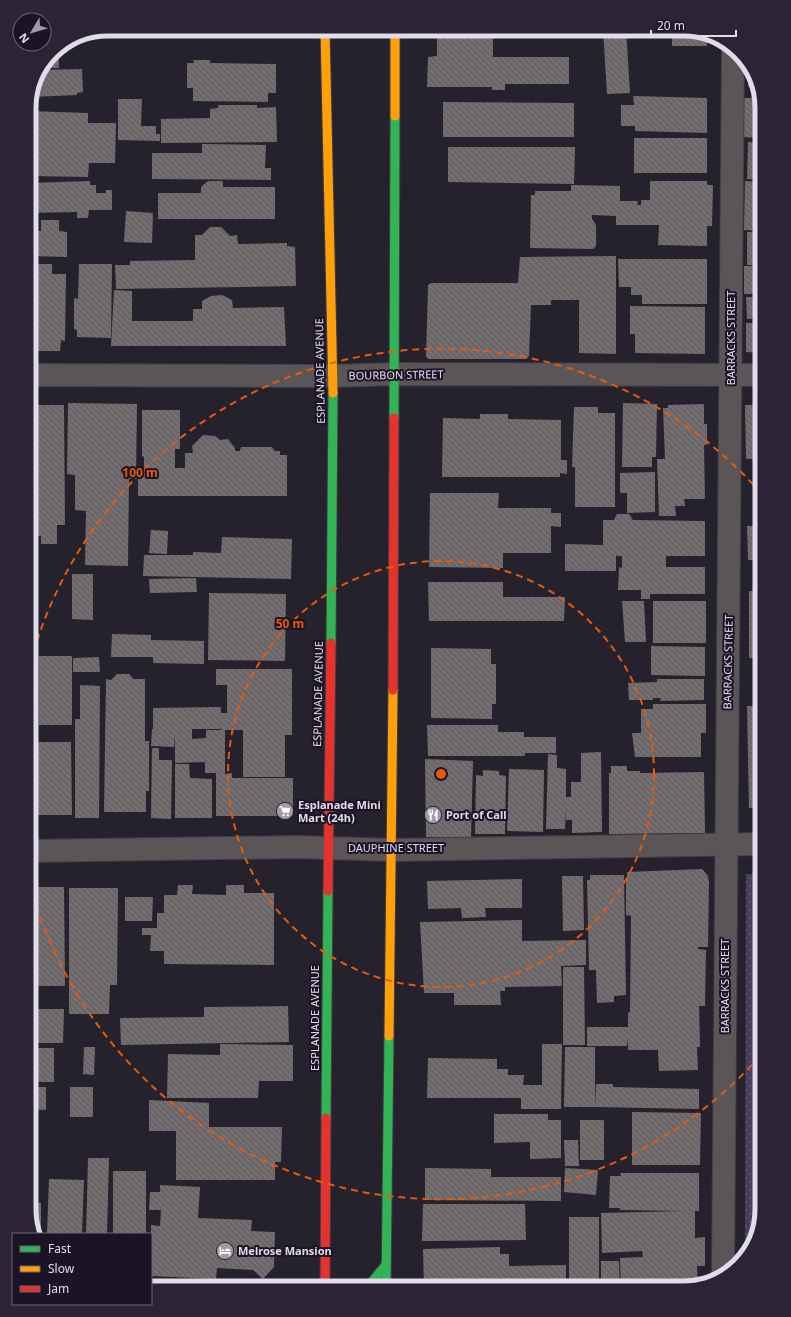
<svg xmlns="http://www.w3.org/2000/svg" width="791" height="1317" viewBox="0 0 791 1317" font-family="'Noto Sans',sans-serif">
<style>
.park{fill:url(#park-dots)}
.building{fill:url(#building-back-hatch);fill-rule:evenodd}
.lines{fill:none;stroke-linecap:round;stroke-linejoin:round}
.street-casing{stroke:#403d46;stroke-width:24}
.fast-casing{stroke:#403d46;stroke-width:11}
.slow-casing{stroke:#403d46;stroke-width:11}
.jam-casing{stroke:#403d46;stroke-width:11}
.street{stroke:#5a5658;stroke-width:22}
.fast{stroke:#30b455;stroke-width:9}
.slow{stroke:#ff9f0a;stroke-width:9}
.jam{stroke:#e5322d;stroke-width:9}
.ring{fill:none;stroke:#e8590c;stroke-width:2;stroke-dasharray:7 5}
.labels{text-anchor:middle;stroke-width:4;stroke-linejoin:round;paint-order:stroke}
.street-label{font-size:11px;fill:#e0dce9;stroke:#1b1427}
.poi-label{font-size:11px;font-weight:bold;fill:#e0dce9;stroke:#1b1427;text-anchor:start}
.rim{fill:none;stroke:#e0dce9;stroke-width:5}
.centre{fill:#e8590c;stroke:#1b1427;stroke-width:2}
.ring-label{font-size:12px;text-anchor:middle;font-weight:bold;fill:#e8590c;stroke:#1b1427;stroke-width:4;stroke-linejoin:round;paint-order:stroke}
</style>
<defs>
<pattern id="park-dots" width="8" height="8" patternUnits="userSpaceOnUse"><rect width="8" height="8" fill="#483e5b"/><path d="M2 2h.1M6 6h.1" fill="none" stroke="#625973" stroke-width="1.8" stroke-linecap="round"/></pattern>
<pattern id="building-back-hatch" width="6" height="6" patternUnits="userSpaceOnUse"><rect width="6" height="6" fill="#6b6768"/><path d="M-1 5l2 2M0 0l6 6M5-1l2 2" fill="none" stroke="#807c7e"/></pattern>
</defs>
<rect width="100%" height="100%" fill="#25222d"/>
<path class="park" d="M746,874h16v335l-13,44 -4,3z"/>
<g class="building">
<path d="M603,29h23l4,64 -23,1z"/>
<path d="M672,29h16l19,7v10h-35z"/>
<path d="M100,30l1,9h-29l6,-4z"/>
<path d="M437,36h56v21h76v27h-64v6h-13v-3h-65l1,-30 9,-1z"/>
<path d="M48,59h11v9h-17z"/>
<path d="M193,60h17v3l66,1v29h-8v9l-75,-1v-13h-6v-25h7z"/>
<path d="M748,66l6,7 3,14h-9z"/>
<path d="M82,69l1,23 -6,1v2l-46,2 4,-20 5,-7z"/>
<path d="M633,96l74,2v35l-72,-2v-5h-14v-21h13z"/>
<path d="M743,98h17l2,10v30l-22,-1z"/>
<path d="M118,99h24l-1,27h15v8h4v7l-42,-1z"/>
<path d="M443,102l131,1v34h-131z"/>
<path d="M218,105h39v3l19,-1 1,35 -116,1v-24l49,-1v-9l8,-1z"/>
<path d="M29,111l59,2v10h28l-1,40h-26l-1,14 -59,-1z"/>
<rect x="634" y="138" width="73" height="35"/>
<path d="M748,142l14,1v37l-15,-1z"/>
<path d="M202,144l64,1 -1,23h6v12l-119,-1v-26h50z"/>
<path d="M448,147h127l-1,37 -126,-2z"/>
<path d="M90,181v4h6v8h10v-3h6v20h-23l-1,8h-11v-6l-48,1v-30z"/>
<path d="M208,181h15v6h52v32h-117v-26h43v-6z"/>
<path d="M650,181h57v4h6l-1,41h-5v20l-49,-1 1,-20h-43v-9l-24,-1v4l4,6v21l-3,3 -63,-1 1,-53h4v-4h36v-6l49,1v15h18l-1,4h4v-5h9z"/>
<path d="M745,181l17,1v49l-18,-1z"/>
<path d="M126,211l27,2 -1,30 -28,-1z"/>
<path d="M41,220h18v11l8,1v25l-38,-1v-25h12z"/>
<path d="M210,227h11l9,9 7,-1 1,9 49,-1v3l8,1 1,39 -180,3 -1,-24h15v-4l65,-1v-25h7z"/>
<rect x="747" y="232" width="15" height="33"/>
<path d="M616,256v98l-37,-1v-53h-28v5h-20l-2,51 -3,3h-97l-3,-2 2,-72 3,-2h87l2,-26z"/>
<path d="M618,259h89v45h-65v-9h-11v-8h-12z"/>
<path d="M29,264h23v10h14l-1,67 -4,-1 -1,11h-31z"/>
<path d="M79,264h33l-1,74 -34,-1v-7l-3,-1v-31l4,1z"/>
<rect x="744" y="266" width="18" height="28"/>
<path d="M114,290l18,1v30h61v-12h9v-8l9,-5 11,-1 10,5 1,8 51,-1 2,39h-175z"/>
<path d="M746,297h16v21l-15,1z"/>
<path d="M630,306l75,1v47l-70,-1v-19h-5z"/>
<path d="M746,323h16v30l-16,-1z"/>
<path d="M68,403l69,1 -1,75h-7l-1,87 -43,-1 1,-54 -11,-1v-35l-8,-1z"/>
<path d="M623,403l34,1 -1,53h-4v10h-30z"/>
<path d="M704,404v20h3v21h-3l1,54h-21l1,7h-10l1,10h-17l-2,-57h8l-2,-51h5v-3z"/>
<path d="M29,405h35l1,120h-8v19h-16v-8h-10z"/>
<path d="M745,405h17v54h-16z"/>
<path d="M574,407h24v6h17v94h-40v-40h-3z"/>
<path d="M142,410h38v39h-5v19h10v-15h8l-1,-7 11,-11 12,1 5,4 8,-1 7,9v3h5l1,-4h31l3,4h5v4h7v41h-149v-27h6v-12l-2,-1z"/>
<path d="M480,414h28v5l53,1v40h6v14l-7,-1v4h-118l1,-59 37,1z"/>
<path d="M655,472v40l-28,1v-20h-7v-20z"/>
<path d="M430,493h69l-1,15h53v5h10v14l-10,-1v27h-48v15l-74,-1z"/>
<path d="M617,514h12l4,6 72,1v35h-39v11h39v27h-55v5h-9v-9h-23l1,-23 3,1v-12h-6v15h-51v-27l38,1v-25h11z"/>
<path d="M747,526h15v34h-14z"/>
<path d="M151,530l17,1 -1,23 -18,-1z"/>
<path d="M222,537l70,2 -1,40 -148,-3 1,-21h49v-3l28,1z"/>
<path d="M72,574h21v46l-21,-1z"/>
<path d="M755,576h7v82h-13v-67h6z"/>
<path d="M196,578l1,14 -47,1 -1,-14z"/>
<path d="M428,582h75v15h62l-1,24h-135z"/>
<path d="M209,593l77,1 -1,67 -77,-1z"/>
<path d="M622,601h22l2,41h-21z"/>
<rect x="653" y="601" width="53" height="42"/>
<path d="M112,634l39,1v5l53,1v23l-51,-1v-6h-42z"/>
<path d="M651,646l54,1v29l-54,-1z"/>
<path d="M431,648l60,1v15h5v40h-4v15l-61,-1z"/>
<rect x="39" y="656" width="33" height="69"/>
<path d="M99,657l1,15h-27v-14z"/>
<path d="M216,669h76v66h-7v42h-42v-47h-18v44l7,-1v5h61v38h-77v-43h-11v-11l-30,1v-28l-1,12 -23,-1 1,-17h1v-21l68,-1v6h6v-28h-11zM192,729h29v1h-15v8l-14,1z"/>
<path d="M117,674h12l4,5h12v62h4v50h-3v21h-42l2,-133 5,1z"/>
<path d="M657,679h47v21l-44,1 1,-3h-8v2h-24l-1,-17 29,-1z"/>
<path d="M80,685l20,1 -1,132h-24v-99h5z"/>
<path d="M653,704h53v29h-5v24h-66l-3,-24h9v-24h12z"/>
<path d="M747,706h15v102h-13z"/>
<path d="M427,725h71v7h26v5h32v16h-31v3h-97z"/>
<path d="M38,742h33l1,73h-34z"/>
<path d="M152,748h7v12h13l-1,59 -20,-1z"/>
<path d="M601,752l1,80 -30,1v-13h-6v-13l-1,22h-19l2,-75 9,1v13l9,1v28h5v-15h10v-29z"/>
<path d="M425,759l48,2 -2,77 -45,-1z"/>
<path d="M175,764h14l1,14 22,1v39h-37z"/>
<path d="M611,766h16v5h13v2l64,-1 1,61 -96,1v-61h2z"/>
<path d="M509,769l35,1 -1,62 -36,-1z"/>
<path d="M483,770l16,1v4l7,1 -1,58h-30l1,-59 7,1z"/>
<path d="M702,869l6,7 1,6 -1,65h-10v2l8,1 -1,56h-6l1,41h-3l1,23 -39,1 -1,-21h-30v-12l-1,8h-40v-19h41v-14l2,-1 1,-96 -5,-1v-35h1v-8z"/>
<path d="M590,875h34l2,120 -12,1v6l-17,1 -1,-33h-7l-2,-90h3z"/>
<path d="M562,876h21l1,54 -21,1z"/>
<path d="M522,879v29h-37l1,9 -24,1 -1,-10 -33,1 -1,-28z"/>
<path d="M178,885h15l-1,9 34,1v-10h18v8h30v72l-110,-1v-13h-14l1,-16h-9v-7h15v-15h7v-18h13z"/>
<path d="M29,887h35l1,99h-36z"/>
<path d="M69,888h49l-1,97h-7l-1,29h-40z"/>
<path d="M125,897h28l-1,24h-27z"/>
<path d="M522,920v21l64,-1v25l-25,1 1,20 -57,1v4h-5l1,14h-47v-12h-30l-4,-71z"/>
<path d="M563,967h21l1,78h-22z"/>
<path d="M288,1006l1,36 -168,3 -1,-27 84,-1v-10z"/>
<path d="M29,1009h35l-1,34h-34z"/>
<path d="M220,1044l73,1v36h-34l-1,17h-91l1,-44 52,1z"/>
<path d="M542,1044h20l-1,65h-40v-11h-94l1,-40 69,1v10h11v6h16l-1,10h19z"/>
<path d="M84,1047h11l-1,28 -11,-1z"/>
<path d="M565,1047h30v60h-31z"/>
<rect x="29" y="1048" width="25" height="34"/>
<path d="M596,1084h17v3l86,2v20l-104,-2z"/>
<path d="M29,1087h17v23l-17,-1z"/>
<rect x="70" y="1087" width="23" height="30"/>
<path d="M149,1100l60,3v24h73l-1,35h-6v18h-99v-49h-27z"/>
<path d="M632,1112l69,1 -1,52h-68z"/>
<path d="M494,1114h54v6h13v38l-31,1v-17l-36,1z"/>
<rect x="580" y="1120" width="24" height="40"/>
<path d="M564,1140h14l1,26h-14z"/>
<path d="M88,1158h21l-2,76h-21z"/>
<rect x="29" y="1164" width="8" height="33"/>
<path d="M425,1168l66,1v8h70v24l-136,-1z"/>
<path d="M565,1168l33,2 -2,25 -32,-3z"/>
<rect x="113" y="1171" width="33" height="63"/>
<path d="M620,1173h79v38h-4v27l10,-1v29h-8l1,19 -15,3h-62l-1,-30 23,-1 -1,-6 -40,2 -1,-40 83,-2 -64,-1v-2h-11l1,-32h11z"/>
<path d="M49,1179l35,1 -2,54h-35z"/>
<path d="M160,1185l40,2 -2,31 54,2 -1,11 24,1 -1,35 -11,12 -10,-9 -36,-2 -1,11 -65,-3v-51l9,1 1,-16h-12l1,-18h10z"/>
<path d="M29,1203h12v31h-6z"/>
<path d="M423,1204h102l1,36 -104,1z"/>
<path d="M569,1217h30v67h-14v-3h-16z"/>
<path d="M500,1247v7h9v12l57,-1v23h-142l-1,-39z"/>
<path d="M601,1261h18l1,27h-19z"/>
</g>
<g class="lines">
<defs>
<g id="street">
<path d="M29,375l304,1 63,-2 366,1"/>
<path d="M29,851l268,-4 95,3 370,-6"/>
<path d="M723,1275c2,-409 8,-817 10,-1226"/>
</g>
<g id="fast">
<path d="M394,418l1,-302"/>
<path d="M331,643l2,-250"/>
<path d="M326,1118l2,-227"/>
<path d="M367,1288l18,-22"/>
<path d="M386,1288l3,-252"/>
</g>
<g id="slow">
<path d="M325,29l8,364"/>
<path d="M395,29v87"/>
<path d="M389,1036l4,-346"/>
</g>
<g id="jam">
<path d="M393,690l1,-272"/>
<path d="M328,891l3,-248"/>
<path d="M325,1288l1,-170"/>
</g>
</defs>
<use href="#street" class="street-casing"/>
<use href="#fast" class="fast-casing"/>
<use href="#slow" class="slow-casing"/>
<use href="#jam" class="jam-casing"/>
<use href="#street" class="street"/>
<use href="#fast" class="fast"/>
<use href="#slow" class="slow"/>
<use href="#jam" class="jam"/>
</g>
<g class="ring">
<circle cx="441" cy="774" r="213"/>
<path d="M760 1056A426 426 0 0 1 30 884M30 664A426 426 0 0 1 760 492"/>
</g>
<defs>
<symbol id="supermarket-disc" viewBox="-11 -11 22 22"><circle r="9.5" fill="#9f9ba7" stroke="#1b1427"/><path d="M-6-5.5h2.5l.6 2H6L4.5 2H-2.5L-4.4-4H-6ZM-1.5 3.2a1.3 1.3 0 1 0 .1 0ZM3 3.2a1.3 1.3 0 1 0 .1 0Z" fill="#fff"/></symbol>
<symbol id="restaurant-disc" viewBox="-11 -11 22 22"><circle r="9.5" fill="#9f9ba7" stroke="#1b1427"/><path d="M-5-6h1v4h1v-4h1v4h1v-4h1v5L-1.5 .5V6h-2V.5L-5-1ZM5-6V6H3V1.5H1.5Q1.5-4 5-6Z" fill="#fff"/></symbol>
<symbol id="hotel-disc" viewBox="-11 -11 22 22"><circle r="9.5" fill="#9f9ba7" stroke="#1b1427"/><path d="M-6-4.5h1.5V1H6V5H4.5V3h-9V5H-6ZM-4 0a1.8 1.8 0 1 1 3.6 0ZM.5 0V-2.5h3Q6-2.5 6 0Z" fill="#fff"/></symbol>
</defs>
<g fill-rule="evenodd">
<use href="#supermarket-disc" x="275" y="801" width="20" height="20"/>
<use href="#restaurant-disc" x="423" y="805" width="20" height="20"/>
<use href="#hotel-disc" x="215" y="1241" width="20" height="20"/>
</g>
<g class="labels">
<g class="street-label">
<text transform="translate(731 338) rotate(-90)" y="4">BARRACKS STREET</text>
<text transform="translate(320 371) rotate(-91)" y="4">ESPLANADE AVENUE</text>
<text transform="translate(396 375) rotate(-1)" y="4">BOURBON STREET</text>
<text transform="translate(728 662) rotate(-89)" y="4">BARRACKS STREET</text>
<text transform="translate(318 694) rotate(-89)" y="4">ESPLANADE AVENUE</text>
<text x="396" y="852">DAUPHINE STREET</text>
<text transform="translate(725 986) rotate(-90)" y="4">BARRACKS STREET</text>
<text transform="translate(315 1018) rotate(-90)" y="4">ESPLANADE AVENUE</text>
</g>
<g class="poi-label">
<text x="298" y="809">Esplanade Mini<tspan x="298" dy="13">Mart (24h)</tspan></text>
<text x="446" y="819">Port of Call</text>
<text x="238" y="1255">Melrose Mansion</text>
</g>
</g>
<path d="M0 0H791V1317H0ZM108 36H683A72 72 0 0 1 755 108V1209A72 72 0 0 1 683 1281H108A72 72 0 0 1 36 1209V108A72 72 0 0 1 108 36Z" fill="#2b2437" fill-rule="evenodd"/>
<path class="rim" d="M108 36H683A72 72 0 0 1 755 108V1209A72 72 0 0 1 683 1281H108A72 72 0 0 1 36 1209V108A72 72 0 0 1 108 36Z"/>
<circle cx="441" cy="774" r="6" class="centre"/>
<g class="ring-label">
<text x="140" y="477">100 m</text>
<text x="290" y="628">50 m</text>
</g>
<rect x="12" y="1233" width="140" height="72" fill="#1b1427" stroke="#6a6475"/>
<rect x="20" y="1246" width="20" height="6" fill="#30b455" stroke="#6a6475"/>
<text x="48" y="1253" font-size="12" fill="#e0dce9">Fast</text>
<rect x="20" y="1266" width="20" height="6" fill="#ff9f0a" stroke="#6a6475"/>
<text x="48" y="1273" font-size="12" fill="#e0dce9">Slow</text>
<rect x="20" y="1286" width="20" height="6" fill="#e5322d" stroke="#6a6475"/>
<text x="48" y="1293" font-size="12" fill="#e0dce9">Jam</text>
<g transform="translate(32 32) rotate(232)"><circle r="19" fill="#1b1427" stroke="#6a6475"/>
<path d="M0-3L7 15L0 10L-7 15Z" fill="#9f9ba7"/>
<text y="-6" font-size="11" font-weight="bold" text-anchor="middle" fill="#e0dce9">N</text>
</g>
<path d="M651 30v6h85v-6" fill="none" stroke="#e0dce9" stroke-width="2"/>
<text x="657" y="30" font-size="12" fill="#e0dce9" stroke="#1b1427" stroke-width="3" paint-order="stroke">20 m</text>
</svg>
